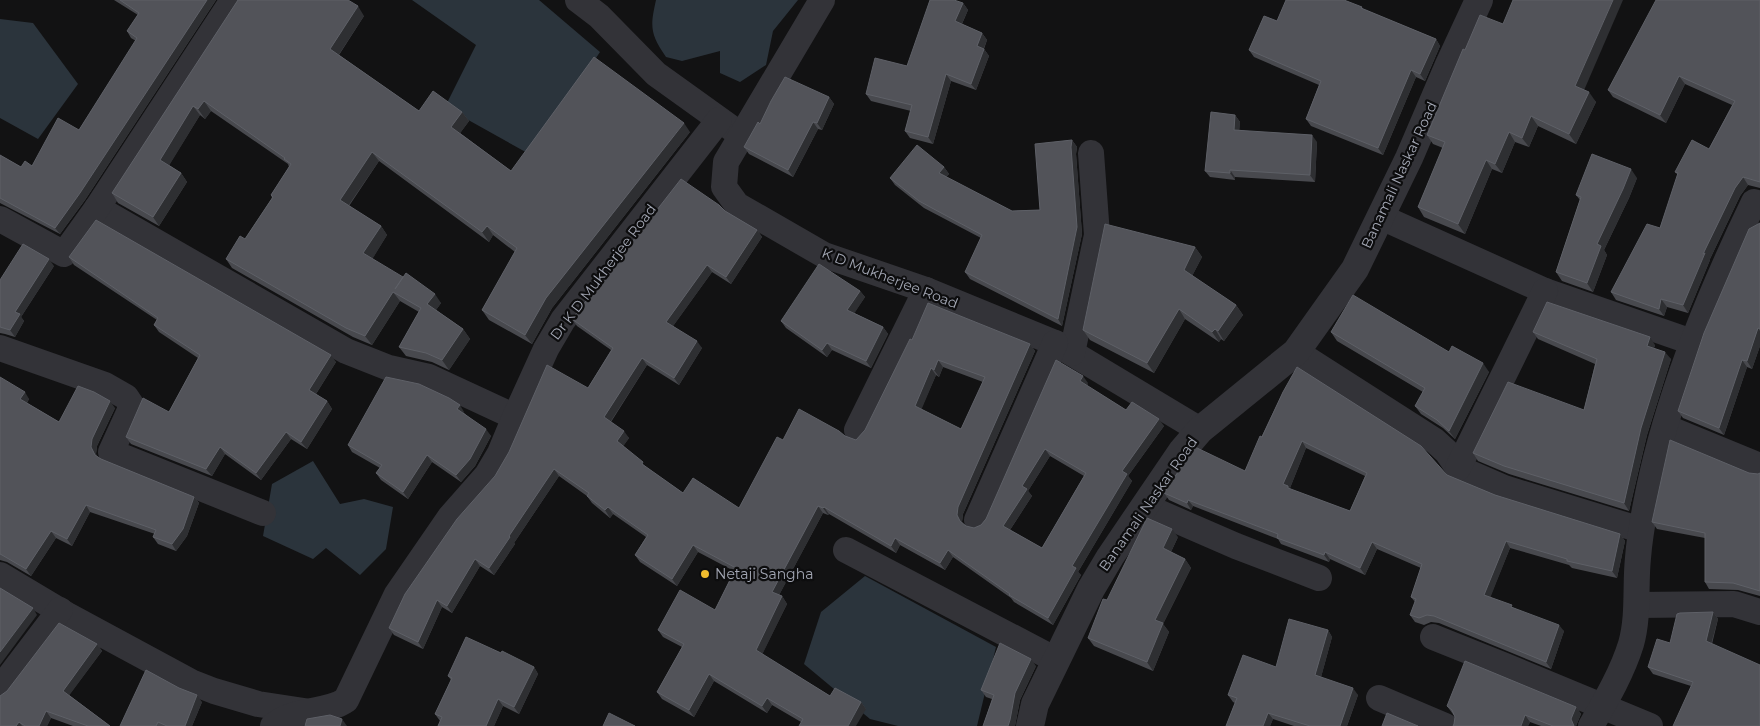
<svg xmlns="http://www.w3.org/2000/svg" width="1760" height="726" viewBox="0 0 1760 726" font-family="Montserrat,sans-serif">
<style>
.water{fill:#2b343c}
.lines{fill:none;stroke-linecap:round;stroke-linejoin:round}
.minor{stroke:#333338;stroke-width:26}
.tertiary{stroke:#333338;stroke-width:28}
.wall{fill:#48494e;fill-rule:evenodd}
.shaded-wall{fill:#2e2f32}
.building{fill:#525359;stroke:#5e6067;fill-rule:evenodd}
.poi-dot{fill:#efbb2e;stroke:#0d0d0e;stroke-width:2}
.labels{text-anchor:middle;stroke-width:4.5;stroke-linejoin:round;paint-order:stroke}
.street-label{font-size:14px;fill:#a3a7b4;stroke:#0d0d0e}
.poi-label{font-size:14px;fill:#a3a7b4;stroke:#0d0d0e;text-anchor:start}
</style>
<rect width="100%" height="100%" fill="#121213"/>
<g class="water">
<path d="M412,0h127l61,52 -69,103 -86,-48 31,-62z"/>
<path d="M656,0h142l-25,31 -7,34 -26,17 -20,-9v-22l-38,10 -16,-4c-16,-23 -16,-30 -10,-57z"/>
<path d="M0,19l33,4 45,61 -40,55 -38,-21z"/>
<path d="M313,461l27,43 24,-5 29,8 -7,42 -26,26 -34,-27 -13,11 -50,-23 9,-52z"/>
<path d="M865,576l131,71 -19,79h-79l-28,-7 -66,-55 17,-52z"/>
</g>
<g class="lines">
<g class="minor">
<path d="M578,0l21,16 57,58 78,56"/>
<path d="M822,0l-96,162 -2,25 13,18 87,50 102,35 129,53 145,87"/>
<path d="M97,208l249,143 43,17 40,9 86,40"/>
<path d="M1381,217l164,74 147,51"/>
<path d="M0,219l64,35 33,-46 136,-208"/>
<path d="M0,348l105,37 21,12 6,9 -21,46 152,61"/>
<path d="M1296,352l139,89 12,11 11,16 46,20 137,42"/>
<path d="M1072,353l25,-118 -6,-82"/>
<path d="M1665,427l95,39"/>
<path d="M857,430l69,-140"/>
<path d="M1458,468l87,-177"/>
<path d="M1144,506l92,40 83,32"/>
<path d="M977,520l78,-177"/>
<path d="M846,550l210,110"/>
<path d="M0,575l67,40 124,67 23,9 44,13 46,7"/>
<path d="M1637,605l97,-1 26,8"/>
<path d="M1433,637l70,28 147,61"/>
<path d="M0,689l60,-79"/>
<path d="M1379,698l66,28"/>
<path d="M273,726c23,-19 53,-12 73,-26l51,-106 53,-77 37,-42 13,-22 15,-36 31,-68 17,-29 156,-200"/>
<path d="M1591,726c15,-26 31,-53 40,-82 8,-28 4,-58 7,-86 2,-28 8,-56 14,-83 22,-95 60,-186 102,-273l6,2"/>
</g>
<path class="tertiary" d="M1030,726l5,-22 56,-115 19,-32 72,-106 18,-21 96,-78 59,-83 54,-111 39,-91 31,-67"/>
</g>
<g class="wall">
<path d="M114,0h102l-131,200 -25,34 -60,-31v-48l21,12 11,-1 47,-36 57,-89 -5,-3 -4,-7 11,-16z"/>
<path d="M238,0l126,16 -25,39 80,56 43,1 7,9 -9,12 51,38 179,-39 -138,176 -20,36 -43,-24 -7,-10 33,-58 -22,-17 -4,7 -110,-81 -30,45 32,20 6,9 -15,24 31,19 38,25 -5,7 27,19 7,10 -21,31 -17,-8 -26,-6 -7,-9 20,-35 -19,-11 -28,44 -19,-8 -121,-69 -6,-9 19,-20 27,-41 -1,-3 18,-28 -1,-3 -77,-53 -6,8 -5,-4 -31,50 12,8 6,9 -28,44 -41,-23 -6,-10z"/>
<path d="M1760,0v188l-12,-3 -8,11 -30,63v1l-22,53 -21,-6 -3,9 -48,-16 -5,-8 49,-64 18,-53 -3,-3 34,-23 23,-44 -47,-21 -19,39 -53,-26 -5,-7z"/>
<path d="M963,3l5,7 -6,14 20,9 5,7 -3,9 5,7 -13,34 -25,-9 -18,63 -23,-6 -5,-7 6,-20 -40,-10 -5,-7 41,-28z"/>
<path d="M1362,7l1,2 73,30 4,7 -15,35 -9,-4 -33,78 -72,-29 -5,-7 13,-34 -65,-28 -5,-7 28,-29z"/>
<path d="M1503,24l81,66 12,12 -20,42 -38,-18 -9,21 -14,-5 -13,31 -10,-4 -27,65 -41,-17 -6,-10 25,-59 -10,-4 -6,-9 38,-85z"/>
<path d="M829,97l5,7 -12,26 -4,-1 -25,48 -44,-23 -5,-7 16,-23z"/>
<path d="M1235,115l5,7 -1,8 78,12 -2,40 -80,-5v3l-25,-3 -5,-6z"/>
<path d="M1072,140l5,7 -1,7 6,80 -20,92 -92,-47 -5,-7 16,-34 -57,-30 -29,-23 -5,-7 54,-11 5,7 -3,3 66,34 28,-1z"/>
<path d="M1637,178l-8,20 -25,52 3,5 -14,37 -31,-11 -6,-9 24,-72 -4,-5z"/>
<path d="M725,211l32,19 5,7 -31,47 -19,-12 -39,54 29,22 -23,37 -32,-20 -36,57 18,16 -6,8 23,21 37,26 56,15 44,-68 62,-4 11,4 9,-10 47,-90 118,4 5,7 -72,163 -1,8 1,2 3,2 8,2 7,-3 107,-142 -1,3 39,24 38,16 -36,50 4,5 -54,91 3,3 -28,50 -39,-23 -3,-4 -58,-41 -8,13 -45,-25 -4,8 -67,-39 -1,1 -5,-2 -44,82 3,1 5,8 -25,50 68,42 31,6 5,7 -65,13 -29,-17 -5,8 -53,-32 -20,36 -32,-18 -5,-7 25,-45 -19,-10 -5,-7 57,-20 19,-39 -36,-19 -21,34 -37,-24 -5,-7 11,-18 -33,-23 -3,4 -18,-15 -5,-7 -28,-20 -45,67 1,1 -21,31 -14,-9 -28,47 -10,-6 -19,42 -29,-14 -5,-7 199,-240 23,-38 -34,-24 -5,-7zM943,367l40,15 -22,47 -40,-20 15,-34 3,2zM1050,456l34,20 -42,72 -32,-18 22,-34 -4,-5z"/>
<path d="M1760,223v123l-8,23 -5,-2 -23,68 -41,-17 -5,-7z"/>
<path d="M1195,247l7,10 -10,19 44,29 7,10 -19,26 -3,-2 -2,3 -34,-23 -31,54 -64,-33 -7,-10z"/>
<path d="M69,257l267,105 -20,32 11,7 5,8 -25,40 -16,-10 -30,41 -36,-26 -13,22 -81,-32 -5,-7 43,-25 29,-54 -39,-26 -5,-7 3,-5 -83,-55z"/>
<path d="M54,266l-33,51 3,4 -9,16 -10,-3 -5,-1v-53z"/>
<path d="M860,291l5,6 -11,16 29,14 5,7 -17,34 -39,-18 -5,7 -41,-29 -5,-7z"/>
<path d="M1331,332l118,20 40,20 -34,67 -12,-11 -22,-14 -6,-8 8,-14 -86,-51z"/>
<path d="M1533,332l122,13 -1,3 17,11 -24,76 -18,76 -120,-37 -31,-13 -5,-8 111,-43 11,-46 -57,-25z"/>
<path d="M0,377l29,22 -2,4 32,19 56,-14 -18,38 -1,8 1,3 4,2 93,38 5,6 -12,33 -11,15 -18,-7 -5,-7 2,-3 -65,-22 -18,34 -16,-8 -25,38 -24,-14 -7,-2z"/>
<path d="M1283,392l164,83 48,20 125,39 5,7 -8,37 -45,-10 -3,-3 -59,-17 -20,49 74,34 -13,38 -112,-46 -8,-1 -7,3 -9,-3 -5,-7 5,-13 -4,-5 10,-29 -44,-19 -12,26 -35,-16 -1,3 -48,-18 -3,-5 -85,-33 -2,4 -22,-10 -5,-7 81,-22zM1306,448l59,28 -15,35 -59,-21 -1,-2z"/>
<path d="M464,412v1l27,23 -16,30 -14,16 -29,-20 -24,37 -27,-19 -5,-7 4,-5 -28,-16 -4,-7z"/>
<path d="M1749,473l9,1 2,-1v123l-22,-6 -29,-1 -4,-7v-44l-48,-9 -5,-7z"/>
<path d="M1178,537l-7,15 14,7 6,9 -28,56 6,8 -16,39 -59,-25 -6,-8 19,-38z"/>
<path d="M1713,612l5,7 -6,25 -21,42 -38,-12 -5,-7 22,-24z"/>
<path d="M1328,630l4,7 -11,40 37,18 -11,31h-53l-21,-7 -3,7h-44l9,-23 -2,-1 -5,-7 48,-28z"/>
<path d="M97,644l5,7 -33,44 41,31h-37l-22,-8 -4,8h-47l1,-30z"/>
<path d="M501,653l33,14 4,7 -19,40 -16,-8 -9,20h-56l2,-5 -5,-7 16,-34 -3,-4z"/>
<path d="M1036,666l-16,34 -5,26h-32l9,-27 -6,-2 -5,-7z"/>
<path d="M202,702l-10,24h-72z"/>
<path d="M1447,706l129,1 5,7 -5,12h-35l-11,-4 -2,4h-75l1,-2 1,-7z"/>
</g>
<g class="shaded-wall">
<path d="M207,0h9l-131,200 -25,34 -5,-6z"/>
<path d="M1613,0h10l-41,95 -7,-9z"/>
<path d="M963,3l5,7 -8,18 -5,-7z"/>
<path d="M358,6l6,10 -28,43 -6,-10z"/>
<path d="M982,33l5,7 -5,13 -5,-7z"/>
<path d="M1436,39l4,7 -15,35 -5,-7z"/>
<path d="M984,49l5,7 -13,34 -5,-6z"/>
<path d="M1411,70l5,7 -33,78 -5,-7z"/>
<path d="M946,74l5,7 -18,63 -5,-7z"/>
<path d="M1679,76l6,8 -19,39 -6,-8z"/>
<path d="M1589,92l7,10 -20,42 -7,-10z"/>
<path d="M829,97l5,7 -12,26 -5,-7z"/>
<path d="M204,101l7,10 -6,8 -7,-10z"/>
<path d="M193,106l7,9 -33,54 -7,-9z"/>
<path d="M462,112l7,9 -11,15 -7,-9z"/>
<path d="M1235,115l5,7 -1,15 -5,-7z"/>
<path d="M1531,116l7,10 -9,21 -7,-9z"/>
<path d="M813,122l5,7 -25,48 -5,-7z"/>
<path d="M684,123l6,9 -138,176 -20,36 -7,-9 21,-37z"/>
<path d="M1509,132l6,10 -13,31 -7,-9z"/>
<path d="M1312,135l5,7 -2,40 -5,-7z"/>
<path d="M1072,140l5,7 -1,7 6,80 -20,92 -4,-7 13,-172z"/>
<path d="M372,152l7,9 -33,48 -6,-9z"/>
<path d="M1486,160l6,9 -27,65 -7,-10z"/>
<path d="M944,167l5,7 -5,6 -5,-7z"/>
<path d="M1631,169l6,9 -8,20 -25,52 3,5 -14,37 -6,-9 10,-39z"/>
<path d="M1230,170l5,7v3l-5,-7z"/>
<path d="M181,173l6,9 -28,44 -6,-9z"/>
<path d="M1743,177l5,8 -8,11 -30,63v1l-22,53 -5,-8 20,-51 32,-66z"/>
<path d="M381,226l6,9 -17,28 -7,-10z"/>
<path d="M487,226l6,9 -4,7 -7,-10z"/>
<path d="M757,230l5,7 -31,47 -5,-7z"/>
<path d="M1195,247l7,10 -12,23 -6,-10z"/>
<path d="M49,259l5,7 -33,51 3,4 -9,16 -5,-7 5,-18z"/>
<path d="M707,265l5,7 -41,57 -5,-7z"/>
<path d="M860,291l5,6 -13,20 -5,-7z"/>
<path d="M393,292l7,9 -28,44 -7,-9z"/>
<path d="M435,294l6,9 -7,10 -7,-9z"/>
<path d="M1661,299l6,8 -3,9 -5,-7z"/>
<path d="M1236,305l7,10 -19,26 -6,-10z"/>
<path d="M1179,309l6,10 -31,54 -7,-10z"/>
<path d="M883,327l5,7 -17,34 -5,-7z"/>
<path d="M1758,328l2,3v15l-8,23 -5,-8z"/>
<path d="M463,329l7,10 -21,31 -7,-10z"/>
<path d="M1215,329l6,10 -2,3 -7,-10z"/>
<path d="M1650,337l5,8 -3,9 -5,-8z"/>
<path d="M697,341l5,7 -23,37 -5,-7z"/>
<path d="M827,343l5,7 -5,7 -5,-7z"/>
<path d="M1030,344l5,7 -72,163 -1,8 3,6 -5,-7 -3,-6 1,-8z"/>
<path d="M1665,352l6,7 -24,76 -18,76 -5,-8 17,-75z"/>
<path d="M331,355l5,7 -22,35 -5,-7z"/>
<path d="M642,358l5,7 -38,59 -5,-7z"/>
<path d="M938,360l5,7 -4,10 -5,-7z"/>
<path d="M1742,360l5,7 -23,68 -5,-7z"/>
<path d="M1483,363l6,9 -34,67 -6,-8z"/>
<path d="M931,368l5,7 -16,38 -5,-7z"/>
<path d="M1083,376l5,7 -3,5 -5,-7z"/>
<path d="M25,392l4,7 -4,7 -5,-7z"/>
<path d="M110,401l5,7 -18,38 -1,8 3,7 -4,-6 -4,-8 1,-8z"/>
<path d="M327,401l5,8 -25,40 -6,-7z"/>
<path d="M460,405l4,7 -2,4 -5,-7z"/>
<path d="M1159,419l5,7 -36,50 4,5 -54,91 3,3 -28,50 -5,-7 24,-52 50,-95z"/>
<path d="M486,429l5,7 -16,30 -14,16 -5,-7z"/>
<path d="M624,431l5,7 -7,10 -5,-7z"/>
<path d="M286,432l5,7 -30,41 -5,-7z"/>
<path d="M1302,441l4,7 -16,40 3,5 -10,-9z"/>
<path d="M220,447l5,7 -13,22 -6,-7z"/>
<path d="M1045,449l5,7 -22,35 4,5 -24,37 -5,-7 19,-40z"/>
<path d="M427,455l5,7 -24,37 -5,-7z"/>
<path d="M554,469l5,7 -45,67 1,1 -21,31 -5,-7 20,-32z"/>
<path d="M194,497l5,6 -12,33 -11,15 -4,-7z"/>
<path d="M1188,500l5,6 -2,4 -4,-7z"/>
<path d="M86,505l4,7 -18,34 -5,-7z"/>
<path d="M818,506l5,7 -46,86 -5,-7z"/>
<path d="M608,507l5,7 -3,4 -5,-8z"/>
<path d="M824,507l5,7 -1,1 -5,-7z"/>
<path d="M1172,529l6,8 -9,19 -6,-8z"/>
<path d="M51,531l5,7 -25,38 -5,-7z"/>
<path d="M1620,534l5,7 -8,37 -5,-7z"/>
<path d="M895,538l5,7 -4,8 -5,-7z"/>
<path d="M1506,541l4,7 -21,53 -5,-6z"/>
<path d="M1372,542l5,7 -12,26 -5,-7z"/>
<path d="M693,545l5,7 -21,34 -5,-7z"/>
<path d="M948,550l5,7 -8,13 -5,-7z"/>
<path d="M1325,552l5,7 -1,3 -5,-7z"/>
<path d="M475,559l5,7 -28,47 -5,-7z"/>
<path d="M1185,559l6,9 -28,56 6,8 -16,39 -6,-9 8,-42z"/>
<path d="M782,596l5,8 -26,53 -5,-7z"/>
<path d="M437,600l5,7 -19,42 -5,-7z"/>
<path d="M33,608l4,7 -37,50v-13z"/>
<path d="M1713,612l5,7 -8,29 -4,-7z"/>
<path d="M1559,625l5,6 -13,38 -5,-7z"/>
<path d="M1328,630l4,7 -12,44 -5,-6z"/>
<path d="M97,644l5,7 -34,46 -5,-6z"/>
<path d="M1031,659l5,7 -16,34 -5,26h-7l7,-33z"/>
<path d="M534,667l4,7 -19,40 -5,-7z"/>
<path d="M709,674l5,7 -20,36 -5,-7z"/>
<path d="M1353,688l5,7 -11,31h-7z"/>
<path d="M197,695l5,7 -10,24h-7z"/>
<path d="M767,698l5,7 -5,8 -5,-7z"/>
<path d="M498,699l5,7 -9,20h-8z"/>
<path d="M861,702l5,7 -10,17h-8z"/>
<path d="M1576,707l5,7 -5,12h-2l-3,-7z"/>
<path d="M46,711l5,7 -4,8h-8z"/>
<path d="M1268,713l5,6 -3,7h-7z"/>
<path d="M1525,715l5,7 -2,4h-7z"/>
<path d="M342,719l5,7h-7z"/>
<path d="M19,722l3,4h-6z"/>
</g>
<g class="building">
<path d="M120,0h87l-127,193 -25,35 -55,-30v-43l21,12 4,-6 7,5 26,-48 21,12 58,-92 -10,-7 12,-18z"/>
<path d="M238,0h110l10,6 -28,43 89,62 14,-20 29,21 -11,15 60,44 83,-114 90,66 -138,175 -21,37 -43,-25 35,-62 -30,-22 -5,6 -110,-80 -32,48 41,26 -18,27 40,24 -8,12 11,-16 29,21 -8,10 36,25 -21,31 -16,-7 -27,-6 22,-39 -28,-16 -28,44 -19,-8 -120,-69 14,-23 5,3 28,-42 -2,-2 20,-31 -7,-5 1,-1 -81,-57 -6,8 -5,-3 -33,54 21,13 -28,44 -41,-24z"/>
<path d="M930,0h24l9,3 -8,18 27,12 -5,13 7,3 -13,35 -25,-10 -18,63 -23,-6 7,-26 -46,-11 9,-36 32,8z"/>
<path d="M1286,0h58l18,7 -1,1 75,31 -16,35 -9,-4 -33,78 -72,-29 15,-38 -72,-31 15,-34 13,5z"/>
<path d="M1513,0h100l-38,86 14,6 -20,42 -38,-18 -9,22 -13,-6 -14,32 -9,-4 -28,64 -40,-17 27,-65 -18,-7 36,-86 2,1 15,-35 23,9z"/>
<path d="M1656,0h104v182l-17,-5 -8,11 -32,66 2,-1 -22,52 -22,-6 -2,10 -48,-17 36,-68 13,4 18,-55 -3,-1 17,-32 17,9 26,-48 -56,-25 -19,39 -52,-25z"/>
<path d="M785,77l44,20 -12,26 -4,-1 -25,48 -44,-23 14,-25 2,2 11,-23z"/>
<path d="M1211,112l24,3 -1,15 78,5 -2,40 -80,-5v3l-25,-2z"/>
<path d="M1072,140l-1,7 6,80 -19,92 -93,-47 17,-37 -63,-34 -29,-23 27,-33 27,22 -5,6 73,38 28,-1 -5,-66z"/>
<path d="M1592,154l39,15 -8,20 -26,55 4,2 -14,37 -31,-11 25,-75 -5,-2z"/>
<path d="M681,179l38,26 6,6 32,19 -31,47 -19,-12 -41,57 31,19 -23,37 -32,-20 -38,59 20,14 -7,10 26,21 -1,2 41,29 10,-15 46,30 38,-71 6,3 16,-31 40,22 6,5 11,4 9,-10 45,-91 2,1 16,-37 102,41 -72,163 -1,8 3,6 6,5 8,2 7,-3 5,-6 70,-159 27,16 -3,5 46,29 6,-8 27,17 -37,52 5,3 -55,92 4,2 -28,50 -39,-23 1,-1 -62,-44 -8,13 -45,-25 -4,8 -67,-39 -1,1 -5,-2 -46,86 10,4 -26,54 74,46 5,-8 26,14 -13,24h-49l4,-7 -36,-21 -5,8 -53,-32 -20,36 -32,-18 27,-48 -26,-14 22,-40 35,20 21,-42 -43,-23 -21,34 -37,-24 13,-20 -40,-28 -3,3 -18,-14 2,-3 -35,-24 -45,67 1,1 -21,31 -14,-9 -28,47 -10,-6 -19,42 -29,-14 16,-34 52,-75 38,-43 14,-24 38,-87 41,23 25,-40 -41,-29zM938,360l47,17 -24,52 -46,-23 16,-38 3,2zM1045,449l41,24 -44,75 -39,-22 24,-37 -5,-3z"/>
<path d="M96,220l235,135 -22,35 18,11 -26,41 -15,-10 -30,41 -36,-26 -14,22 -80,-32 17,-39 26,14 31,-57 -46,-30 4,-7 -89,-61z"/>
<path d="M1760,223v106l-2,-1 -11,33 -5,-1 -23,68 -41,-17 26,-78 45,-104z"/>
<path d="M1105,224l90,23 -11,23 52,35 -18,26 -3,-2 -3,3 -33,-23 -32,54 -64,-33z"/>
<path d="M23,244l26,15 -34,53 5,2 -10,16 -10,-3v-47z"/>
<path d="M819,264l41,27 -13,19 36,17 -17,34 -39,-18 -5,7 -41,-29z"/>
<path d="M1353,295l96,57 3,-6 31,17 -34,68 -12,-11 -22,-14 10,-18 -94,-56z"/>
<path d="M1547,302l103,35 -3,9 18,6 -24,76 -17,75 -120,-37 -31,-13 35,-71 76,28 13,-51 -64,-27z"/>
<path d="M1297,367l124,79 26,29 48,20 125,39 -8,37 -45,-10v-2l-61,-18 -22,54 28,10 -1,2 48,18 -13,37 -112,-46 -7,-1 -8,3 -9,-3 6,-16 -5,-2 11,-33 -50,-22 -12,26 -35,-16 -1,3 -47,-17 1,-4 -90,-34 -1,3 -23,-10 26,-39 5,-7 50,24 15,-35 2,1 21,-45zM1302,441l65,32 -17,38 -62,-23v-2l-5,-2z"/>
<path d="M0,377l25,15 -5,7 39,23 19,-36 16,6 16,9 -18,38 -1,8 4,8 6,4 93,38 -11,32 -11,15 -19,-7 3,-7 -70,-25 -19,34 -16,-8 -25,38 -24,-14 -2,-1z"/>
<path d="M386,377l33,7 30,14 11,7 -3,4 29,20 -16,30 -14,16 -29,-20 -24,37 -27,-19 6,-8 -34,-20z"/>
<path d="M1670,440l79,33 9,1 2,-1v118l-27,-8 -28,-1v-49l-53,-11z"/>
<path d="M1147,518l25,11 -9,19 22,11 -30,61 8,3 -16,39 -59,-24 15,-39 4,1z"/>
<path d="M0,588l33,20 -33,44z"/>
<path d="M1713,612l-7,29 54,24v61h-87l20,-44 -45,-15 9,-28 13,4 7,-29 3,-1z"/>
<path d="M1289,619l39,11 -13,45 38,13 -13,38h-30l-42,-13 -5,13h-37l11,-28 -9,-3 15,-40 33,12z"/>
<path d="M59,623l38,21 -34,47 47,35h-22l-42,-15 -7,15h-14l-6,-4 -3,4h-16v-30l7,-5z"/>
<path d="M466,637l35,16 1,-2 32,16 -20,40 -16,-8 -12,27h-48l4,-9 -7,-3 17,-36 -4,-2z"/>
<path d="M1000,643l31,16 -16,34 -5,27 -2,6h-25l11,-31 -13,-5z"/>
<path d="M1465,661l111,46 -5,12 3,7h-21l-28,-11 -4,11h-68l1,-2 1,-7 -3,-7 -5,-4z"/>
<path d="M146,670l33,18 18,7 -12,31h-18l-9,-4 -2,4h-36z"/>
<path d="M609,713l26,13h-32z"/>
<path d="M1387,713l31,13h-36z"/>
<path d="M330,715l12,4 -2,7h-35l2,-7z"/>
</g>
<circle class="poi-dot" cx="705" cy="574" r="5"/>
<g class="labels">
<g class="street-label">
<text transform="translate(1399 175) rotate(-65)" y="5">Banamali Naskar Road</text>
<text transform="translate(603 272) rotate(-53)" y="5">Dr K D Mukherjee Road</text>
<text transform="translate(890 278) rotate(21)" y="5">K D Mukherjee Road</text>
<text transform="translate(1148 504) rotate(-55)" y="5">Banamali Naskar Road</text>
</g>
<g class="poi-label">
<text x="715" y="579">Netaji Sangha</text>
</g>
</g>
</svg>
